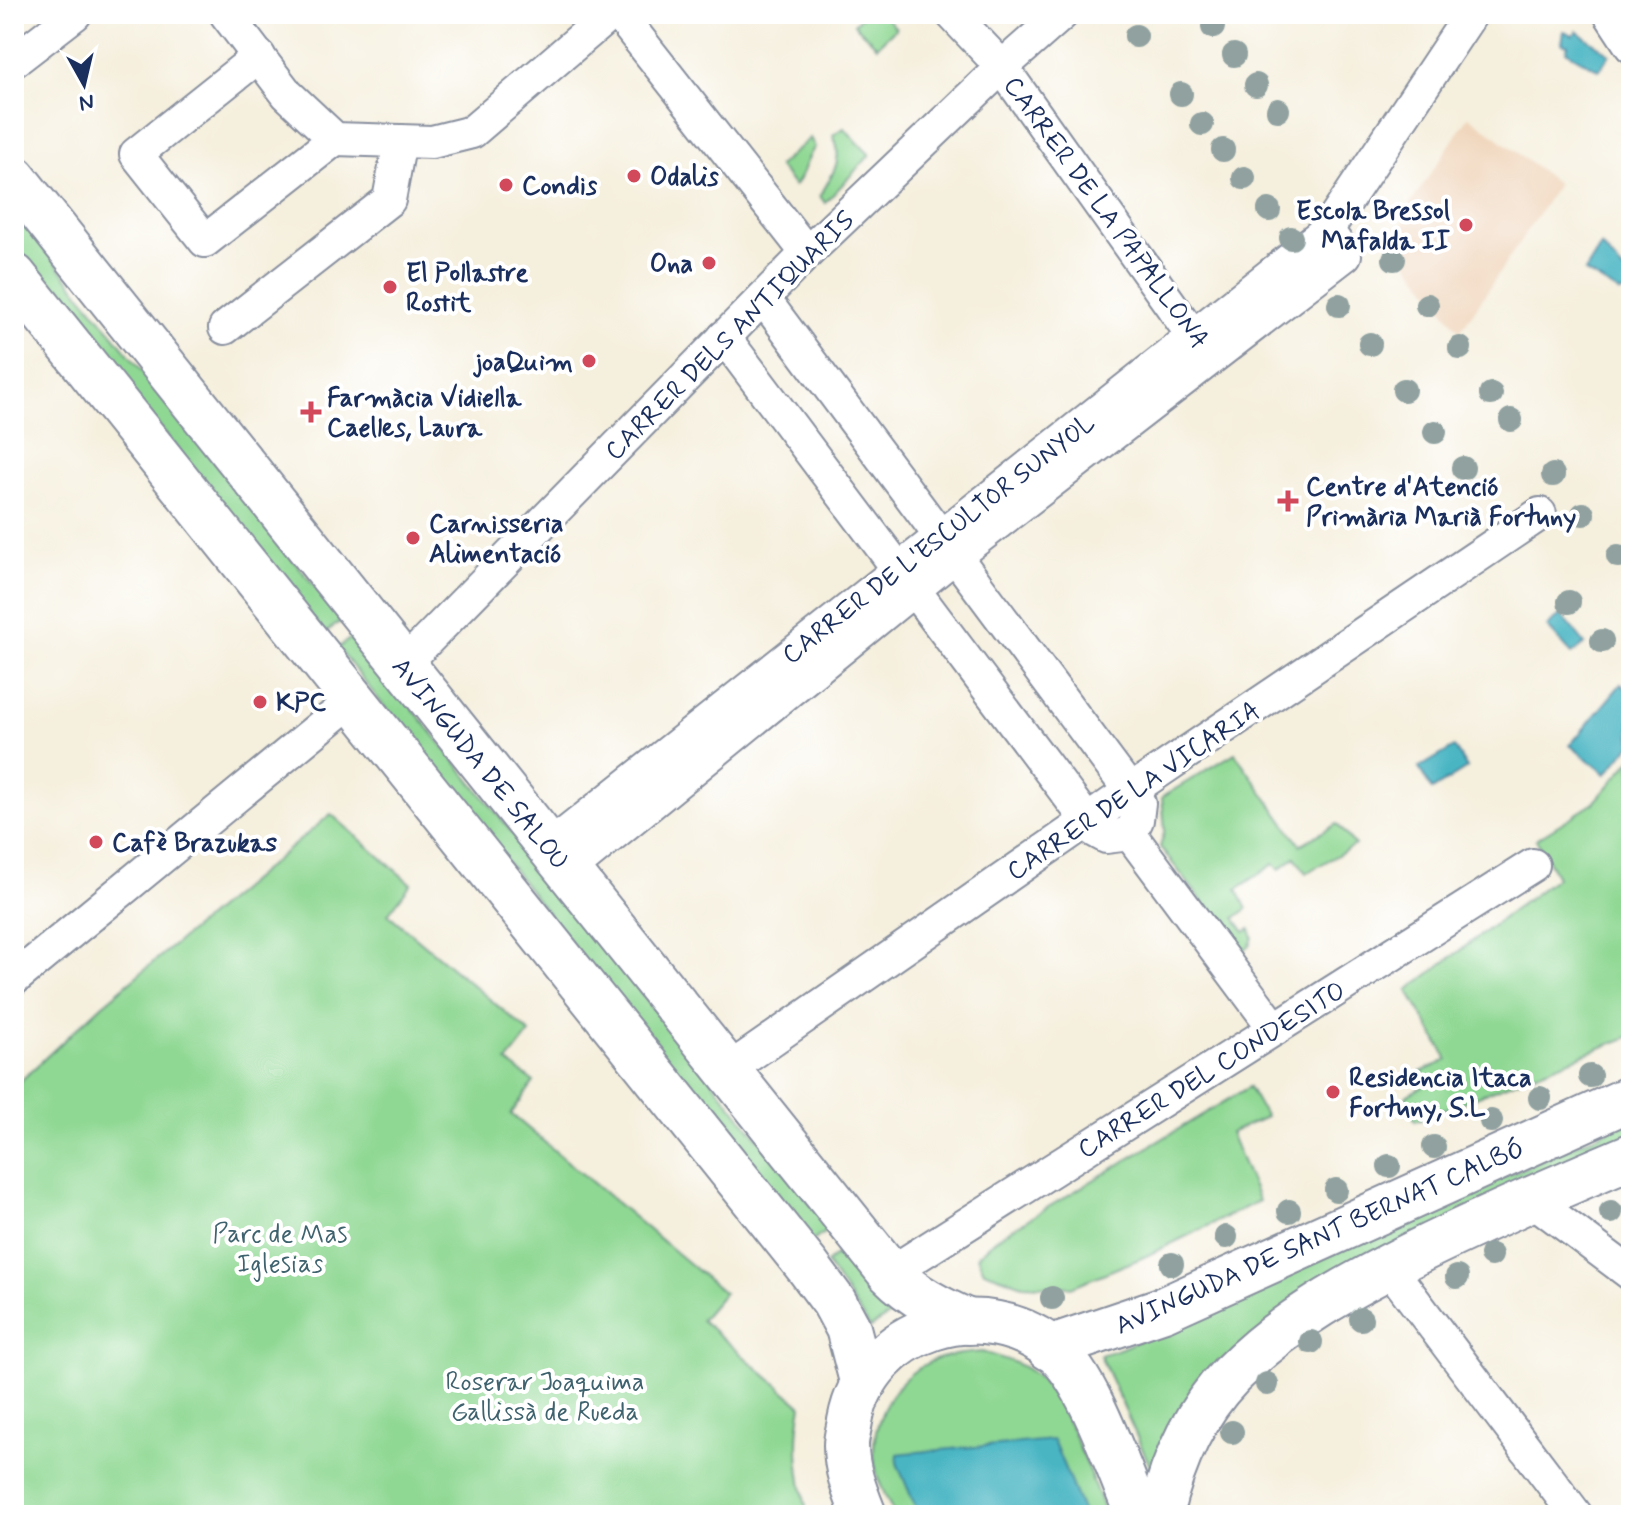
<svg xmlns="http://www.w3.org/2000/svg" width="1645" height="1529" viewBox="0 0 1645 1529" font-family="Mynerve,sans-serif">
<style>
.built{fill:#f0d6bc}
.green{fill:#8fd893;stroke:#558478;stroke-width:2}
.water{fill:#48b5c3;stroke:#327290;stroke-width:2}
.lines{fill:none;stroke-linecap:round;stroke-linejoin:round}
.street-casing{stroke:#888f9e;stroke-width:36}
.secondary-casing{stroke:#888f9e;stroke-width:48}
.primary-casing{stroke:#888f9e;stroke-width:48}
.street{stroke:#fff;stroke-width:32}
.secondary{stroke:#fff;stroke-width:44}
.primary{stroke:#fff;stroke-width:44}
.tree{fill:#90a1a0}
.poi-dot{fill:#d1495b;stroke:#fff;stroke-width:3}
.labels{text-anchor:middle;stroke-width:8;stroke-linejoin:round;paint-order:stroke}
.poi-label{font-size:26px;font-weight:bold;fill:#1b2f5e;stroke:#fff;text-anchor:start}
.street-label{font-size:26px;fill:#1b2f5e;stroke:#fff}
.park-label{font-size:26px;fill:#3e626e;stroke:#fff}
</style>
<rect width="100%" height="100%" fill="#fff"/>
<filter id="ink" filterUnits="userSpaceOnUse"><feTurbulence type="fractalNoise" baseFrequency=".0125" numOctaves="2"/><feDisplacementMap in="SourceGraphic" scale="16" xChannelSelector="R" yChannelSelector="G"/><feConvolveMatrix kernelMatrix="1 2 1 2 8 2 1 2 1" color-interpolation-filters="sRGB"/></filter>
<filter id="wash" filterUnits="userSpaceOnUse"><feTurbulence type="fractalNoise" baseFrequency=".006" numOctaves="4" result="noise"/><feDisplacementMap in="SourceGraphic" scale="32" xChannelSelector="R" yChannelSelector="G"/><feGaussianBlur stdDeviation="1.8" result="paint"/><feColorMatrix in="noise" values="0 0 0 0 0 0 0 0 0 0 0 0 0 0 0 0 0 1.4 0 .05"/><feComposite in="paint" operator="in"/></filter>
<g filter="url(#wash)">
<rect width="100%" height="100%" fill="#f5efdd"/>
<path class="built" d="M1469,116l89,68 -98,148 -52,-70 -8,-25 5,-25z"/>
<g class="green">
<path d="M864,14h19l13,14 -19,18 -23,-22z"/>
<path d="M844,128l26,27 -45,48 -5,-7c12,-21 25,-37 13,-61z"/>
<path d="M810,138l5,9c-10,12 -10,28 -21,39l-16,-20z"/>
<path d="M14,211l326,407v4l-14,10 -3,-1 -309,-385z"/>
<path d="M352,637l4,1 474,590 -21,16 -471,-596z"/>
<path d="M1235,753l65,92 37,-21 18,21 -49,28 -11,-16 -15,12 -6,-5 -37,25 10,20 -12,9 10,14 5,-3 3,9 -3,7 -8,7 -82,-105 5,-17 -3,-33z"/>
<path d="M1631,760v276l-216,85 -9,-25 21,-12 -6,-12 27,-12 -40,-70 149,-113 -21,-38 58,-36z"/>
<path d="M331,814l80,70 -23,30 142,119 -23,29 27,20 -23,32 213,179 -23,27 101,86c-8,38 -3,72 6,109h-794v-428l88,-82z"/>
<path d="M1249,1087l17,30 -36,16 29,68 -115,56 -73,30 -48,-2 -39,-14 -7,-15 23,-20z"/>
<path d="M1631,1120v19l-283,127 -197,202 -51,-113 22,-7z"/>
<path d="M847,1247l50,63 -27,18 -44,-65z"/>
<path d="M982,1352c20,6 40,11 56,25 29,26 52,100 68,138h-212c-5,-13 -13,-27 -17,-40 -11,-40 9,-88 45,-109 18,-11 39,-12 60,-14z"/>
</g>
<g class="water">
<path d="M1564,31l9,4 4,-4 33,23 -11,16 -33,-19 2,-6 -6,-2z"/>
<path d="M1601,246l29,32 -2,13 -8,2 -35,-21z"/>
<path d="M1561,614l24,30 -13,10 -25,-27z"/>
<path d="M1621,684l10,9v52l-25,29 -36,-29z"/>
<path d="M1454,747l13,21 -35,22 -13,-22z"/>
<path d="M1053,1440l31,75h-165l-22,-52 1,-9 8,-1z"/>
</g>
</g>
<g filter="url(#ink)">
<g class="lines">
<defs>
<g id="street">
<path d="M226,14l61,80 48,45 97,3 40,-10 138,-118"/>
<path d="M619,14l188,239"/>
<path d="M952,14l50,53 191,269 15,15"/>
<path d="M1610,14l21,32"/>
<path d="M259,56l-123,98 69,87 130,-102"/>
<path d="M14,61l61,-47"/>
<path d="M763,298l376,505 -2,17 -7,14"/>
<path d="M225,328l164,-128 11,-59"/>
<path d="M724,337l371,494 11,6 24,-3"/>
<path d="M404,664l403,-411 195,-186 60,-53"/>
<path d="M1130,834l145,195"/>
<path d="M549,847l778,-617 144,-216"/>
<path d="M568,871l387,-315 390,-301 -18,-25"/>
<path d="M14,979l339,-279"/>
<path d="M728,1070l402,-279 410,-277"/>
<path d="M1531,1199l100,75"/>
<path d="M1388,1266l188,249"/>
<path d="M890,1273l643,-408"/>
</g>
<g id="secondary">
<path d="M1049,1348l115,-39 467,-211"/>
<path d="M1160,1515c12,-51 34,-102 71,-140 54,-55 120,-90 188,-124 69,-34 141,-65 212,-95"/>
</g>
<g id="primary">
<path d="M14,178l876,1095c23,23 49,36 79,49"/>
<path d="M14,276l794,991 26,35 14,26 15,57"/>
<path d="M864,1515c-9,-23 -18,-45 -18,-70 0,-8 3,-17 4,-24 18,-95 134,-130 206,-69 34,29 63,120 82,163"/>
</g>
</defs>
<use href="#street" class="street-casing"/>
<use href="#secondary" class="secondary-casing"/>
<use href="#primary" class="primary-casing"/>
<use href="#street" class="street"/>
<use href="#secondary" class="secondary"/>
<use href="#primary" class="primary"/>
</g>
<g class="tree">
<circle cx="1213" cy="27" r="12"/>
<circle cx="1136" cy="36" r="12"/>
<circle cx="1234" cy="55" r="12"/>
<circle cx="1256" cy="85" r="12"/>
<circle cx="1181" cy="94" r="12"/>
<circle cx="1278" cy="110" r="12"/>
<circle cx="1202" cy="124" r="12"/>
<circle cx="1223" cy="150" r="12"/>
<circle cx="1244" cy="178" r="12"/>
<circle cx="1269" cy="210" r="12"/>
<circle cx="1291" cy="238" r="12"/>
<circle cx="1394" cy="259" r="12"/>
<circle cx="1339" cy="305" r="12"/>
<circle cx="1427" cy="305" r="12"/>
<circle cx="1370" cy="344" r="12"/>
<circle cx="1460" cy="348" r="12"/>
<circle cx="1404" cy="390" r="12"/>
<circle cx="1491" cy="394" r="12"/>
<circle cx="1511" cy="420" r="12"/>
<circle cx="1435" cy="432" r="12"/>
<circle cx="1463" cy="468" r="12"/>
<circle cx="1553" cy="475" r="12"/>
<circle cx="1583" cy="514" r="12"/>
<circle cx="1618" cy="556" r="12"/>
<circle cx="1569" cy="602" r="12"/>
<circle cx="1602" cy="641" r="12"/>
<circle cx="1590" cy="1076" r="12"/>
<circle cx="1540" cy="1098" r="12"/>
<circle cx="1491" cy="1121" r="12"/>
<circle cx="1434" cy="1147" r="12"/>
<circle cx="1389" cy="1166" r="12"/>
<circle cx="1336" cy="1190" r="12"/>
<circle cx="1289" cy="1211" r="12"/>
<circle cx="1611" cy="1212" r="12"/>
<circle cx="1226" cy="1237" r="12"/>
<circle cx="1491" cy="1255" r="12"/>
<circle cx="1172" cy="1264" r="12"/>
<circle cx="1457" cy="1277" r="12"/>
<circle cx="1052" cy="1298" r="12"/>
<circle cx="1361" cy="1319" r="12"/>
<circle cx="1311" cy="1342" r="12"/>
<circle cx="1267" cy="1384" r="12"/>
<circle cx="1232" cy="1432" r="12"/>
</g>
</g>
<g class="poi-dot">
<circle cx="634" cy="176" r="8"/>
<circle cx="506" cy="185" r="8"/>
<circle cx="1466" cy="225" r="8"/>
<circle cx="709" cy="263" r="8"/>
<circle cx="390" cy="287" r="8"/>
<circle cx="589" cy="361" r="8"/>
<path d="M307 400h8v8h8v8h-8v8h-8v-8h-8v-8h8z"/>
<path d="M1284 489h8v8h8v8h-8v8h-8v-8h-8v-8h8z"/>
<circle cx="413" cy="538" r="8"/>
<circle cx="260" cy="702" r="8"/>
<circle cx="96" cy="842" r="8"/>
<circle cx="1333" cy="1092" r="8"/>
</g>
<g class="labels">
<g class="poi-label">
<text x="650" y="185">Odalis</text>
<text x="522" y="194">Condis</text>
<text x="1450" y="219" text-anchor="end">Escola Bressol<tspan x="1450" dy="30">Mafalda II</tspan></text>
<text x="693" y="272" text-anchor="end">Ona</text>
<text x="406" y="281">El Pollastre<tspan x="406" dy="30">Rostit</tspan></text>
<text x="573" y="370" text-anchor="end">joaQuim</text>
<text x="327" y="406">Farmàcia Vidiella<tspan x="327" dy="30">Caelles, Laura</tspan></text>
<text x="1306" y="495">Centre d'Atenció<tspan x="1306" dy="30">Primària Marià Fortuny</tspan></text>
<text x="429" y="532">Carnisseria<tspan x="429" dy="30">Alimentació</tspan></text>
<text x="276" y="711">KPC</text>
<text x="112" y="851">Cafè Brazukas</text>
<text x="1349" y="1086">Residencia Itaca<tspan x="1349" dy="30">Fortuny, S.L</tspan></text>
</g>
<g class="street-label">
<text transform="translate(1107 212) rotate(54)" y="9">CARRER DE LA PAPALLONA</text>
<text transform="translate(729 335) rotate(-45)" y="9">CARRER DELS ANTIQUARIS</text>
<text transform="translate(938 538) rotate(-38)" y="9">CARRER DE L'ESCULTOR SUNYOL</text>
<text transform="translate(481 763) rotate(51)" y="9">AVINGUDA DE SALOU</text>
<text transform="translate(1133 790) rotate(-34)" y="9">CARRER DE LA VICARIA</text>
<text transform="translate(1211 1069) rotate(-32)" y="9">CARRER DEL CONDESITO</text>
<text transform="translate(1319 1236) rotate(-24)" y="9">AVINGUDA DE SANT BERNAT CALBÓ</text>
</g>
<g class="park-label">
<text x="280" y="1242">Parc de Mas<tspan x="280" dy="30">Iglesias</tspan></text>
<text x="545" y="1390">Roserar Joaquima<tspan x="545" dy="30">Gallissà de Rueda</tspan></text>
</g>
</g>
<rect width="1645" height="1529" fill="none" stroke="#fff" stroke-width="48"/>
<g transform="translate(84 84) rotate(172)" stroke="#ffffff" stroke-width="6" paint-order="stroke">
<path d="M0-6L14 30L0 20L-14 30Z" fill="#1b2f5e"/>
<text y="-12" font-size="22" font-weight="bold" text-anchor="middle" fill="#1b2f5e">N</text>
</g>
</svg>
